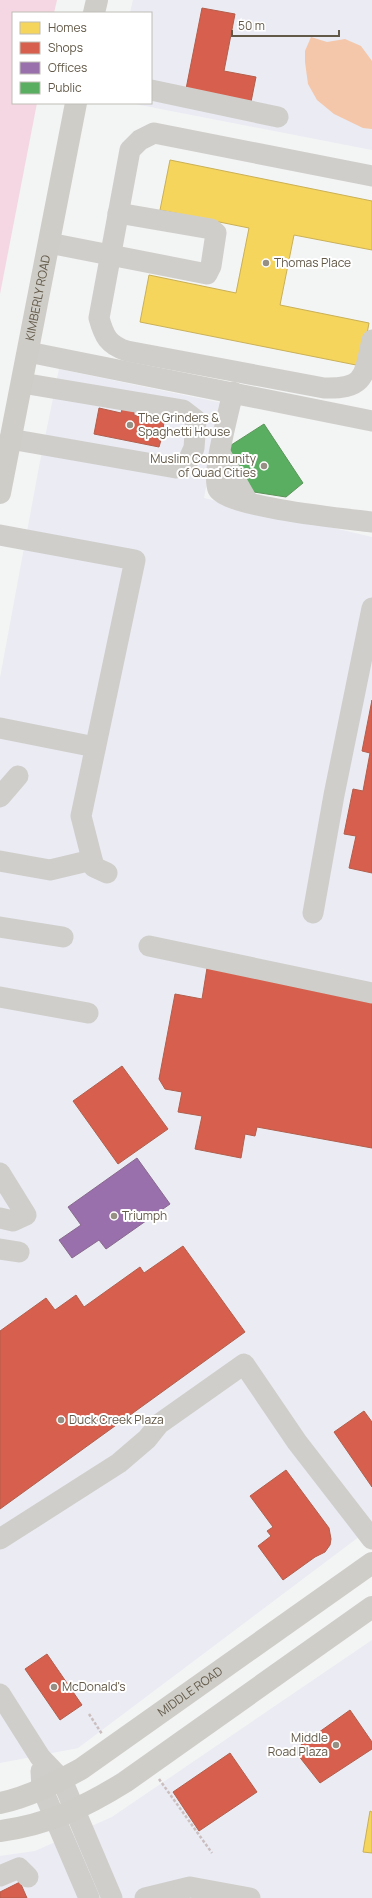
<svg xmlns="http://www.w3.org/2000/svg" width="372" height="1898" viewBox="0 0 372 1898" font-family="Manrope,sans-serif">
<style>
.commercial{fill:#eaebf3}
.green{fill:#f4d7e3}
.water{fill:#f4c7aa}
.homes{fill:#f6d55c;stroke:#cab056}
.shops{fill:#d6604d;stroke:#b35e4c}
.offices{fill:#9970ab;stroke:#88698d}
.public{fill:#5aae61;stroke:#5c945a}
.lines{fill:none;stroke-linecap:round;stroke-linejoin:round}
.path{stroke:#cbbebf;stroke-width:2.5;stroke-dasharray:3 2;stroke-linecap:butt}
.minor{stroke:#d0ceca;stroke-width:21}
.major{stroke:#cfcdc8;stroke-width:22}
.poi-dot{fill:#958f84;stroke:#fff;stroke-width:1.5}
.labels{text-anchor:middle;stroke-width:4;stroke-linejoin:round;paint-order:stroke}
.poi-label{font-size:12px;fill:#625948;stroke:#fff;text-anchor:start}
.street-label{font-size:12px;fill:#625948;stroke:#fff}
</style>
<rect width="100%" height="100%" fill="#f3f4f4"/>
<g class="commercial">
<path d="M133,0h239v150l-242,-47h21v-90h-21z"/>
<path d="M59,369l163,34 -18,95 168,39v990l-294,221 -78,15v-1085l39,-211z"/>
<path d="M372,1640v258h-372v-42l35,-5 77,-34z"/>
</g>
<path class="green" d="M0,0h57l-3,13h-41v90h24l-37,191z"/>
<path class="water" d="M311,37l16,5 18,-3 16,7 11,15v68l-9,-1 -29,-14 -17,-14 -9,-16 -3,-22v-11z"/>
<g class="homes">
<path d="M170,160l202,41v49l-78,-15 -14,70 89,18 -8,43 -221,-44 9,-47 87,18 13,-65 -89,-18z"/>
<path d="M370,1811l2,1v41l-9,-1z"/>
</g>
<g class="shops">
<path d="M202,8l33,6 -11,57 32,6 -5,25 -65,-13z"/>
<path d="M99,408l22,5 1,-4 12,2v4l30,7 -1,7 -3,-1 -2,11 3,1 -2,7 -65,-13z"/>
<path d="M372,700v173l-23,-5 7,-32 -12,-2 9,-45 10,2 7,-38 -8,-2z"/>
<path d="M207,968l165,35v145l-115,-21 -2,9 -10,-2 -4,24 -46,-9 7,-33 -24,-4 4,-20 -17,-3 -6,-10 16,-85 27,5z"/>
<path d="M122,1066l46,63 -50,35 -45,-63z"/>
<path d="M183,1246l62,86 -245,177v-178l46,-33 9,12 21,-15 8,12 56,-40 4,6z"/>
<path d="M364,1411l8,11v65l-38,-55z"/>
<path d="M286,1470l43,58 2,11 -1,6 -5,7 -10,5 -32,23 -25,-34 13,-10 -4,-5 6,-4 -23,-31z"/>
<path d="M47,1654l35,51 -22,15 -35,-51z"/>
<path d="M350,1710l22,32v7l-52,34 -26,-33z"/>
<path d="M230,1753l27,39 -58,39 -26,-39z"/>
<path d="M20,1882l7,16h-27v-6z"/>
</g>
<path class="offices" d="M137,1158l33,46 -64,45 -7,-9 -27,18 -13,-18 22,-15 -13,-18z"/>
<path class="public" d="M264,424l39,59 -17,14 -32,-5 -29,-43z"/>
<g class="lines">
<g class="path">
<path d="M89,1714l13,20"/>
<path d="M159,1779l53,74"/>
</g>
<g class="minor">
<path d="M151,90l127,27"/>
<path d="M372,176l-218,-43 -14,7 -10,10 -31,168c5,18 9,27 28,33l197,37c41,1 40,-11 48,-48"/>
<path d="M49,243l158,31 4,-8 5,-33 -5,-4 -93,-16"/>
<path d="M28,352l344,69"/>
<path d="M233,392c-4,19 -22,83 -15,97 9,18 130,30 154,33"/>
<path d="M10,439l166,29 12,-7 6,-13 2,-28 -13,-10 -161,-27"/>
<path d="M220,453l28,49"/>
<path d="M0,535l135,25 -54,256 13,51 13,6"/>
<path d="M0,728l95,19"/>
<path d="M0,797l18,-21"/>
<path d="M0,861l50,9 42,-10"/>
<path d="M313,913l21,-118 38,-187"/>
<path d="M0,927l63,10"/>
<path d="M149,946l223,47"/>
<path d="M0,997l88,16"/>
<path d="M0,1173l26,42 -13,6 -13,-3"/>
<path d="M0,1249l19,3"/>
<path d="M0,1539l119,-76 28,-24 12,-15 85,-60 53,78 75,97"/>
<path d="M0,1694l40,63 22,23 50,118"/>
<path d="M41,1771l1,17 47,110"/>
<path d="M0,1876l19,-8 9,9"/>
<path d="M145,1898l45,-11 60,11"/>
</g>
<g class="major">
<path d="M94,13l3,-13"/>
<path id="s1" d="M0,493l76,-390"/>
<path id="s2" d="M0,1803c29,-6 55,-20 81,-34l291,-206"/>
<path d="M0,1831c47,-6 85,-24 125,-49l247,-175"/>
</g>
</g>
<g class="poi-dot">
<circle cx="266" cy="263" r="4"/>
<circle cx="130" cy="425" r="4"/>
<circle cx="264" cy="466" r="4"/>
<circle cx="114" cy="1216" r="4"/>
<circle cx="61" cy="1420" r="4"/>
<circle cx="54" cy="1687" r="4"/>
<circle cx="336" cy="1745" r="4"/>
</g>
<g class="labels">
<g class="poi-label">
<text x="274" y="267">Thomas Place</text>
<text x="138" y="422">The Grinders &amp;<tspan x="138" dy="14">Spaghetti House</tspan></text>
<text x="256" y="463" text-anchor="end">Muslim Community<tspan x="256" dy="14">of Quad Cities</tspan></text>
<text x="122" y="1220">Triumph</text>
<text x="69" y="1424">Duck Creek Plaza</text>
<text x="62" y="1691">McDonald's</text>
<text x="328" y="1742" text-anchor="end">Middle<tspan x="328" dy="14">Road Plaza</tspan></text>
</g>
<g class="street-label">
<text dy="4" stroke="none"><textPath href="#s1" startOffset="199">KIMBERLY ROAD</textPath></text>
<text dy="4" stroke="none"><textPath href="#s2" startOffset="222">MIDDLE ROAD</textPath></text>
</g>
</g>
<rect x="12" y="12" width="140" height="92" fill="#ffffff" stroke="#c0bdb6"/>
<rect x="20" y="22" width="20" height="12" fill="#f6d55c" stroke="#c0bdb6"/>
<text x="48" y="32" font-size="12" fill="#625948">Homes</text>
<rect x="20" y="42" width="20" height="12" fill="#d6604d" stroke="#c0bdb6"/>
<text x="48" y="52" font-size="12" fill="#625948">Shops</text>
<rect x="20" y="62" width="20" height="12" fill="#9970ab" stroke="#c0bdb6"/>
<text x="48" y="72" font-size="12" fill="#625948">Offices</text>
<rect x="20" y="82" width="20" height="12" fill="#5aae61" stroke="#c0bdb6"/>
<text x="48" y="92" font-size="12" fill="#625948">Public</text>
<path d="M232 30v6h107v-6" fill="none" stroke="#625948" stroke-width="2"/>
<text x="238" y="30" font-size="12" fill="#625948" stroke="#ffffff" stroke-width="3" paint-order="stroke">50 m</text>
</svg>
